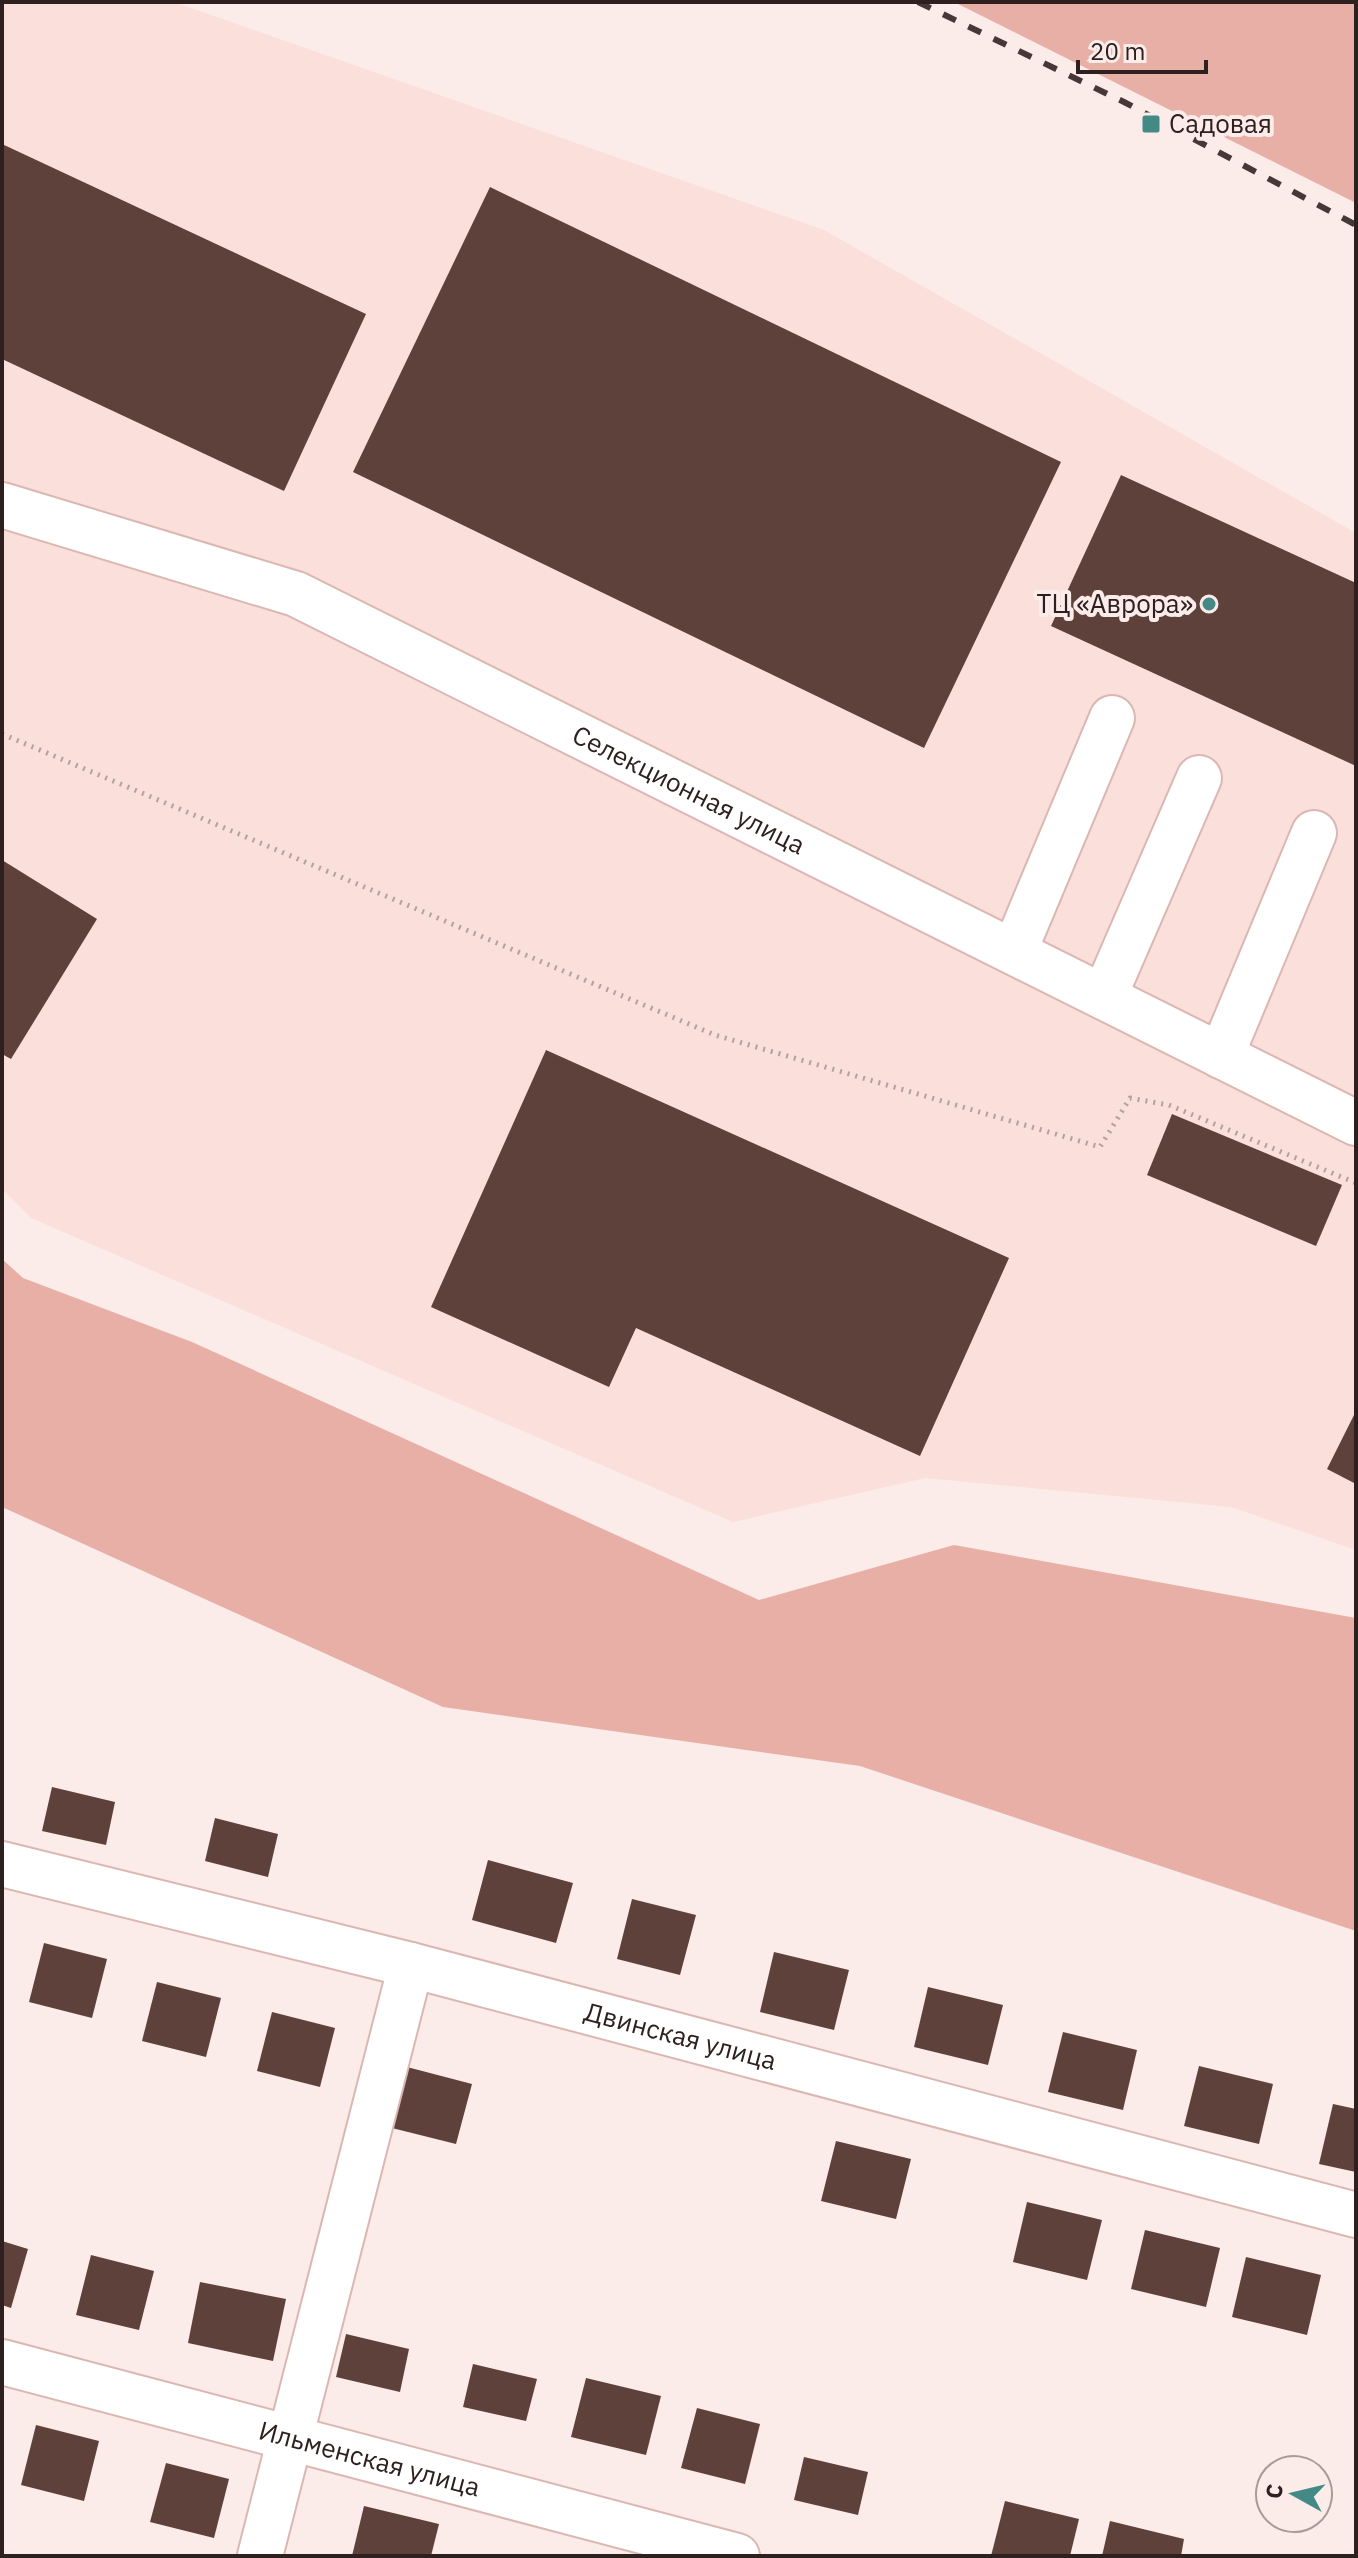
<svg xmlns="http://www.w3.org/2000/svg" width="1358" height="2558" viewBox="0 0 1358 2558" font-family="'IBM Plex Sans',sans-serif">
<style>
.built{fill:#fbdfdb}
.green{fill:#e7afa6}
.building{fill:#5f413c}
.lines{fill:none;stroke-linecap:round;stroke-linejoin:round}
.minor-casing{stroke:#dbb7b1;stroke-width:48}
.path{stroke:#b1a2a0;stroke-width:5;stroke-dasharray:2 6;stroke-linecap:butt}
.minor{stroke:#fff;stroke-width:44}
.rail{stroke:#453836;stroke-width:6;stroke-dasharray:14 14;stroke-linecap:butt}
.poi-dot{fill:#438a86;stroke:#fbebe9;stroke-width:3}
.labels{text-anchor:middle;stroke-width:8;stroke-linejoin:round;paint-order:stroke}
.poi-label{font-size:26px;fill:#2d201e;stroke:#fbebe9;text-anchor:start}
.street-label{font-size:26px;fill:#2d201e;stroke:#fbebe9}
</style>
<rect width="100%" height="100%" fill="#fbebe9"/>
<path class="built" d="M2,2h172l650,228 532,303v1017l-125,-43 -306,-29 -192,44 -702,-304 -29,-29z"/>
<g class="green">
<path d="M954,2h402v201z"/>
<path d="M2,1259l21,19 169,64 567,258 195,-55 402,73v313l-496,-165 -417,-59 -441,-200z"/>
</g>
<g class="building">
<path d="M2,144l364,170 -82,177 -282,-132z"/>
<path d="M490,187l571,275 -137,286 -571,-276z"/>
<path d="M1121,475l235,108v183l-305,-140z"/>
<path d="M2,860l95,59 -86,140 -9,-5z"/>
<path d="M546,1050l463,208 -89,198 -284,-128 -27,59 -178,-80z"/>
<path d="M1172,1114l170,71 -26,61 -169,-71z"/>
<path d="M1356,1411v73l-29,-15z"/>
<path d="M52,1787l63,15 -9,43 -64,-14z"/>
<path d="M215,1818l63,16 -10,43 -63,-16z"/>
<path d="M488,1860l85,23 -17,60 -84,-23z"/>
<path d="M632,1899l64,16 -16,60 -63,-16z"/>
<path d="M44,1943l63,16 -15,59 -63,-16z"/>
<path d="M774,1952l75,18 -15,60 -74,-18z"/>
<path d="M157,1982l64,16 -15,59 -64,-16z"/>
<path d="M928,1987l75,18 -15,60 -74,-18z"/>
<path d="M272,2012l63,16 -15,59 -63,-16z"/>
<path d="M1063,2032l74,18 -14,60 -75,-18z"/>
<path d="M1199,2066l74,18 -14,60 -75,-18z"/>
<path d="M407,2067l65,17 -16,60 -64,-16z"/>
<path d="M1333,2104l23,5v63l-37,-8z"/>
<path d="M836,2141l75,18 -15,60 -75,-18z"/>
<path d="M1027,2202l75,18 -15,60 -74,-18z"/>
<path d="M1145,2230l75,18 -14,59 -75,-18z"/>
<path d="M2,2241l26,8 -17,59 -9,-3z"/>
<path d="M91,2255l63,16 -15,59 -63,-15z"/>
<path d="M1246,2257l75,18 -14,60 -75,-18z"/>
<path d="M200,2282l86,17 -13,62 -85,-18z"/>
<path d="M346,2334l63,15 -9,43 -64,-15z"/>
<path d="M473,2364l64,15 -11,42 -63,-14z"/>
<path d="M586,2378l75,18 -15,59 -75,-18z"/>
<path d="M697,2408l63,16 -15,60 -64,-16z"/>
<path d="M36,2425l63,16 -15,60 -63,-16z"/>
<path d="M804,2457l64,15 -10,43 -64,-15z"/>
<path d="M166,2463l63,16 -15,59 -64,-16z"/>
<path d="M1005,2501l74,18 -9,37h-79z"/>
<path d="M364,2506l75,18 -8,32h-79z"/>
<path d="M1110,2521l74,18 -3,17h-79z"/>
</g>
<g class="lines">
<defs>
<g id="minor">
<path id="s1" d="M2,505l294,89 1060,529"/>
<path d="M1014,952l98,-234"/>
<path d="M1104,997l95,-219"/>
<path d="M1221,1056l93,-223"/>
<path id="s2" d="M2,1864l409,101 945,250"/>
<path id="s3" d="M2,2362l735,194"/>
<path d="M260,2556l151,-591"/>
</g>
</defs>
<use href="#minor" class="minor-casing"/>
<path class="path" d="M2,734l713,301 385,112 30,-49 39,7 187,78"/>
<use href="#minor" class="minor"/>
<path class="rail" d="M918,2l206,100 232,123"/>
</g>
<g class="poi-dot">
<rect x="1141" y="114" width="20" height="20" rx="4"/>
<circle cx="1209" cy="604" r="8"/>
</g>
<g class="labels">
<g class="poi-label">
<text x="1169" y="133">Садовая</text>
<text x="1193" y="613" text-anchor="end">ТЦ «Аврора»</text>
</g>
<g class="street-label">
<text dy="9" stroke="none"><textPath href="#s1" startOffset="746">Селекционная улица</textPath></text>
<text dy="9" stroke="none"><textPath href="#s2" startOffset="700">Двинская улица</textPath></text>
<text dy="9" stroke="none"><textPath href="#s3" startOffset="380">Ильменская улица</textPath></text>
</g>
</g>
<rect width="1358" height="2558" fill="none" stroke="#2d201e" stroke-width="8"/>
<g transform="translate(1294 2494) rotate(278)"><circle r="38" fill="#fbebe9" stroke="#a99a98" stroke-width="2"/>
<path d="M0-6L14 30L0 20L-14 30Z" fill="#438a86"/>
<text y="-12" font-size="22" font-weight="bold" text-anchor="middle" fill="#2d201e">С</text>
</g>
<path d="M1078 60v12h128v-12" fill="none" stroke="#2d201e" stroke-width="4"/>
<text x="1090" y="60" font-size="24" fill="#2d201e" stroke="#fbebe9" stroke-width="6" paint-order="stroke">20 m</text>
</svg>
